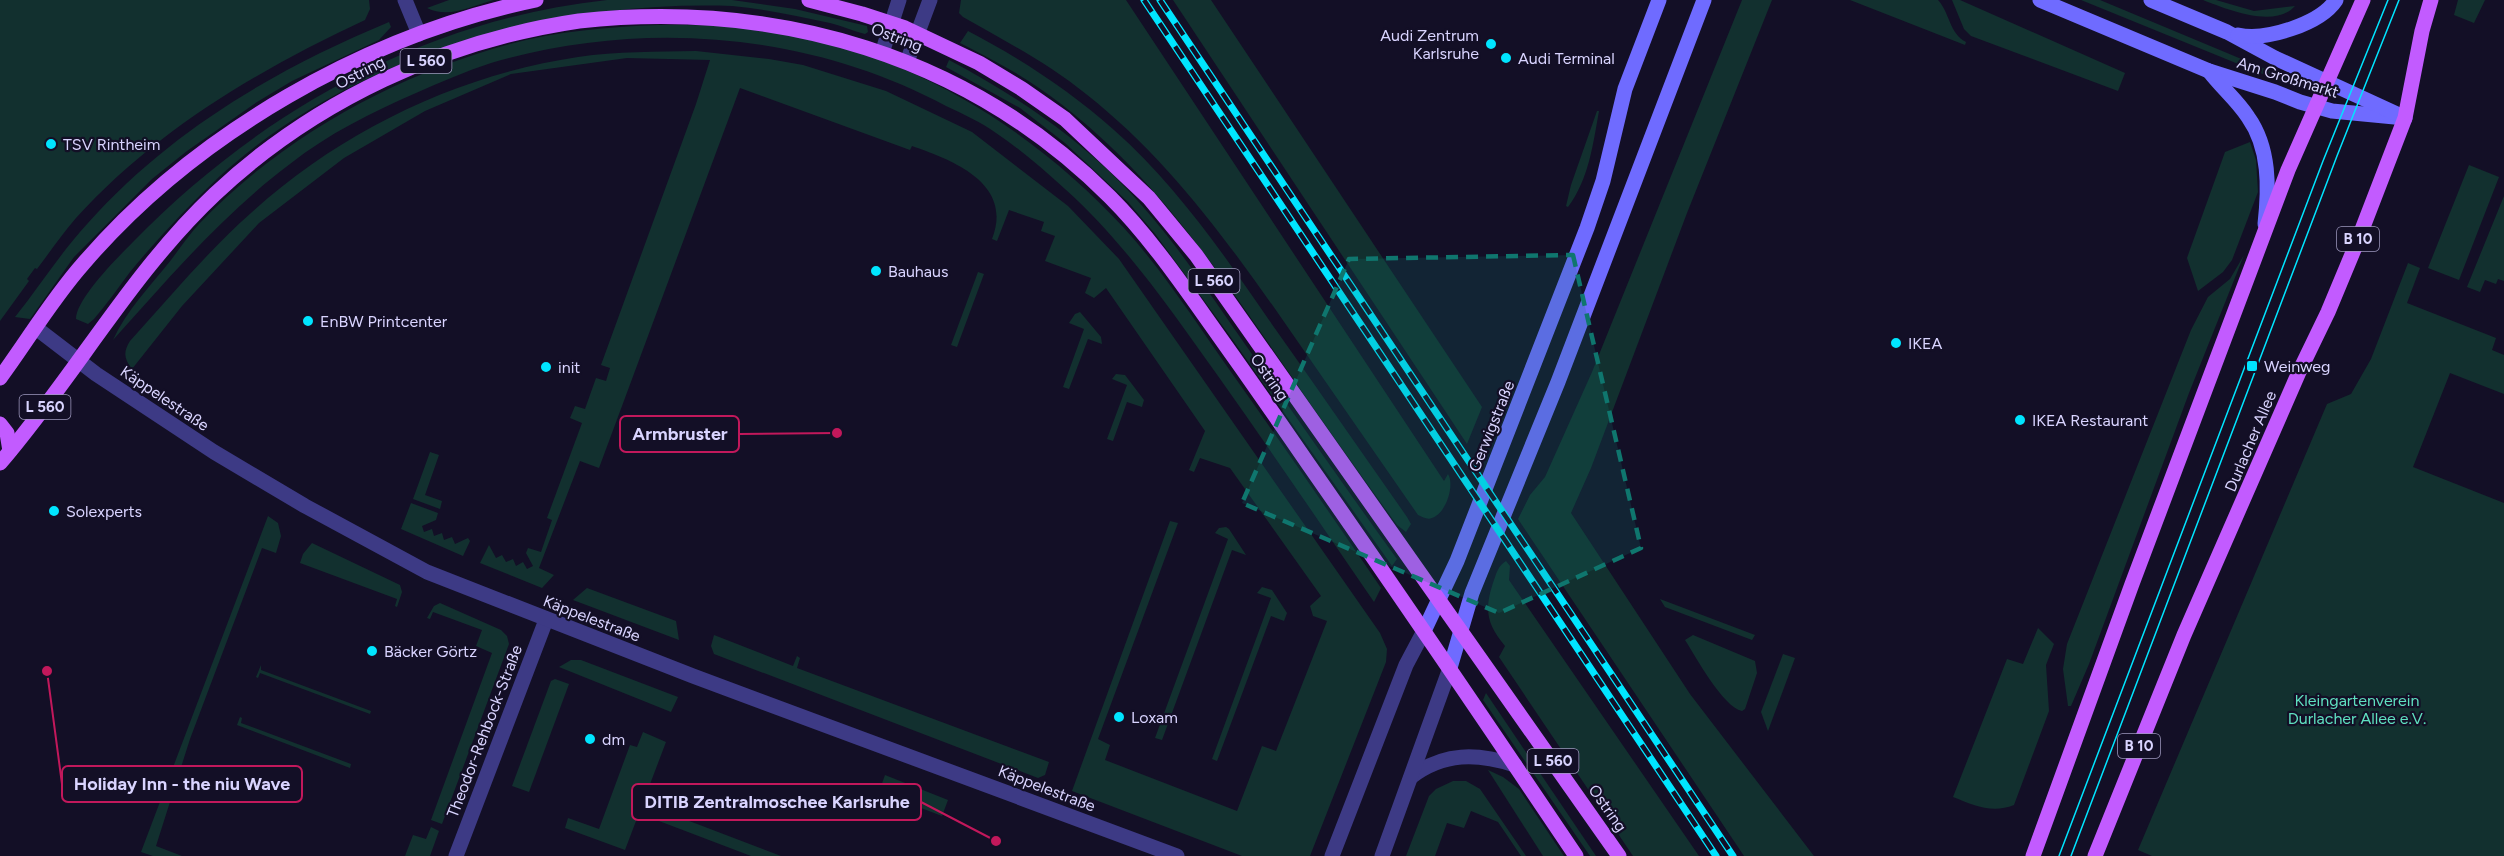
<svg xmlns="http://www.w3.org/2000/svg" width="2504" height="856" viewBox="0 0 2504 856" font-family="Figtree,sans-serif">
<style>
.green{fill:#12302f}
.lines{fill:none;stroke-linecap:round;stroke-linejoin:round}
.minor{stroke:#3d3a85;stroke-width:15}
.tertiary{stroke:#3d3a85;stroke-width:15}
.secondary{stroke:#6f6bff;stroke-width:15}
.primary{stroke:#c25bff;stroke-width:15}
.tram{stroke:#00e5ff;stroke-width:1.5}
.rail-casing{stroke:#00e5ff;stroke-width:7}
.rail{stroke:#130f26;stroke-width:4.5;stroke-dasharray:14;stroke-linecap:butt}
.marked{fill:#0f766e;fill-opacity:0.2;stroke:#0f766e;stroke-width:4.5;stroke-dasharray:12 8;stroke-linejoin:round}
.poi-dot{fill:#00e5ff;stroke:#130f26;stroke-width:2}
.labels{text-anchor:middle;stroke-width:4.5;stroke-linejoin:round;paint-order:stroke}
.shield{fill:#130f26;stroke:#9e99be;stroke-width:1.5}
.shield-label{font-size:15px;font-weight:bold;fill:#d9d4ff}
.poi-label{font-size:16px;fill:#d9d4ff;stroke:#130f26;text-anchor:start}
.street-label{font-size:16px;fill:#d9d4ff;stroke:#130f26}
.park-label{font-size:16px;fill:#5fe0c0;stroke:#130f26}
.leader{fill:none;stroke:#c2185b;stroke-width:2}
.callout-dot{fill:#c2185b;stroke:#130f26;stroke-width:2}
.callout{fill:#130f26;stroke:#c2185b;stroke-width:2}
.callout-label{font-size:18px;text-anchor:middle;font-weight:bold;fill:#d9d4ff}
</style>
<rect width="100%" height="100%" fill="#130f26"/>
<g class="green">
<path d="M0,0h369l1,9 -5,11c-107,50 -209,110 -289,198 -14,16 -26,34 -39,51l-2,-1 -8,11 2,2 -29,40z"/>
<path d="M449,0h45c-23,6 -45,19 -67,8z"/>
<path d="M607,0h125l63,9 72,17 1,6 -3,2c-12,-3 -23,-8 -35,-11 -32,-7 -65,-14 -98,-17 -179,-6 -380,49 -512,170 -32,30 -62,62 -90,96 -12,16 -23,32 -36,47l-6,5 -12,-5c0,-20 41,-61 56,-76 127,-131 291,-223 475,-243z"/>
<path d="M961,0h165l318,481 4,-7c7,11 -2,40 -16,44 -5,2 -9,-1 -14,-3 -46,-66 -92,-133 -138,-199 -57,-81 -115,-160 -194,-222 -38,-31 -81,-53 -123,-77l-4,-4z"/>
<path d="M1173,0h38l271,407 -15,37z"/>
<path d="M1742,0h30l-85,213 -96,255 -20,45 119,181 124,162h-70l-226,-337 12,-24 15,-18 47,-105z"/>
<path d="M1850,0h88c12,13 11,33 28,42l-1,3z"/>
<path d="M1952,0h8l165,73 -7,18 -147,-55 -7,-7z"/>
<path d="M2081,0h19l187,78 -2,5z"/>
<path d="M2203,0h13l38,11 41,-5c-20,23 -69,3 -92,-6z"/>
<path d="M2458,0h27l-11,23 -20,-8z"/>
<path d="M389,22l2,5 -12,13 -87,41 -35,21 -70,49 -35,28 -78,78 -44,62 -15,-2c25,-31 46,-65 73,-94 82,-92 188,-154 301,-201z"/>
<path d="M658,25c39,0 78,0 116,6 136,22 258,97 350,197 40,44 73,96 107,144 51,72 101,144 150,216l-7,14c-52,-76 -103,-151 -156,-226 -47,-66 -93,-133 -153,-187 -22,-20 -45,-40 -69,-56 -15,-11 -33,-19 -50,-27 -138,-74 -304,-87 -455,-43 -25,8 -50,19 -75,30 -44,19 -88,41 -126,71 -67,50 -122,115 -177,176 13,-29 38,-55 58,-80 9,-12 18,-25 28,-36 83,-87 196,-149 311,-180 48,-13 98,-17 148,-19z"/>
<path d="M968,31c52,27 102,60 146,99 61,54 109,123 155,190 46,65 92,131 138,197l4,7 -5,8 -9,-7c-37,-51 -74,-103 -110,-155 -72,-104 -142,-209 -248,-282 -24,-17 -52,-31 -79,-45z"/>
<path d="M696,51l73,8 34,6 83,26 86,41 96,74 51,53 261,374 7,16 -1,13 -76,194h-68l-170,-65 98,-270 8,2 -80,216 12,6 -5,15 132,51 25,-65 14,5 51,-130 -14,-5 -3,-10 11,-10 -91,-128 -30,-10 -6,14 -5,-2 16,-39 -99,-143 -12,10 -9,-5 6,-15 -46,-17 10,-25 -14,-5 3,-9 -35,-12 -12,31 -5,-2c22,-56 -40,-79 -80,-93l-2,4 -170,-62 -141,380 -19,-7 -41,107 15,7 -12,13 -62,-25 9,-18 7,13 6,-3 4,7 7,-3 3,7 7,-4 4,7 6,-3 -7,-13 2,-5 13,4 11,-32 -5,-2 35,-95 -12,-5 5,-12 10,3 11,-31 10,3 4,-13 -9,-3 95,-261 14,-44 -83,-2 -116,16 -86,37 -81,47 -85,65 -77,83 -50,63c-8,-10 -9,-17 -2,-28 39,-43 77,-89 121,-128 90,-82 207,-138 327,-156 39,-6 79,-5 118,-6z"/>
<path d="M949,60c62,33 120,71 170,121 49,49 88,109 128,166 50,71 99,142 150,212l-5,7 -162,-230 -74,-101 -28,-33 -63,-59 -45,-35 -74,-41z"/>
<path d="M1597,111h2c-6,33 -10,68 -31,96l-2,-1 5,-21z"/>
<path d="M2250,142l6,18 2,32 -26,68 -9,12 -25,19 -11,-33 38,-106z"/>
<path d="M2469,165l30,12 -40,103 -31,-12z"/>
<path d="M2504,196v85l-6,-2 -2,5 -11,-4 -5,12 -13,-5z"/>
<path d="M2244,255l-55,138 -100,271 -18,42h-3l-5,-37 4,-25 124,-314 17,-33 22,-18z"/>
<path d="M2408,263l12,5 -13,35 89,35 -4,12 12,5v39l-54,-21 -37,94 91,36v353h-352l-14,-6 189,-446 24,-10 20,-35z"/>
<path d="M978,272l6,2 -27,73 -6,-2z"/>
<path d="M1080,312l21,25 1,7 -14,-5 -19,50 -6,-2 21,-58 -15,-6 6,-9z"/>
<path d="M1116,374l9,1 19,25 -2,7 -15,-5 -14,39 -6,-2 20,-54 -15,-6z"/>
<path d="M430,452l9,3 -14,40 17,6 -2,8 -27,-10z"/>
<path d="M411,503l27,10 -2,7 -14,6 2,6 8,-3 2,7 8,-3 2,7 8,-3 3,7 13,-6 2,3 -7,15 -62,-27z"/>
<path d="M268,516l10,7 3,13 -5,17 -14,-5 -72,191 -34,107 26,10h-29l-12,-4z"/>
<path d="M1226,527l3,2 17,26 -14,-5 -70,190 -7,-2 73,-199 -13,-6 4,-5z"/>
<path d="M312,543l88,42 2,7 -5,15 -2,-1 2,-7 -97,-36 3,-9z"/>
<path d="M1506,561l4,5 -1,14 190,276h-66l-134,-199 6,-11c-19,-23 -21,-37 -11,-66 3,-8 4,-14 12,-19z"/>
<path d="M1262,587l10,3 15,23 -3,8 -13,-5 -54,145 -5,-2 59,-161 -14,-5z"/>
<path d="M587,588l89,33 3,19 -106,-40z"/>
<path d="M1660,599l95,36 -3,5 -87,-33z"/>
<path d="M440,603l61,27 6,6 2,8 -67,180 -11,-4 61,-167 -16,-7 6,-16 -49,-18 -3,7 -3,-1 7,-12z"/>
<path d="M2038,628l16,16 -8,21 3,46 -35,94c-22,9 -41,0 -61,-8l54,-138 16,5z"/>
<path d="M714,635l79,31 4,-10 3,2 -3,10 252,94 -4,13 -7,3 -324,-124 -3,-8z"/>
<path d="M1693,635l62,26 2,12 -12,36 -3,2c-19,-4 -46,-54 -57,-71z"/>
<path d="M1783,654l12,4 -27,73 -7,-19z"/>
<path d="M571,660h10l97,37 -7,15 -112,-45z"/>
<path d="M261,665v5l110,41 -1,3 -110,-41 -2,5 -2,-1z"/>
<path d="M555,679l14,5 -40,108 -17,-6 39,-105z"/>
<path d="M1486,693l110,163h-6l-107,-156z"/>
<path d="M240,717l2,1 -1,5 110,41 -1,4 -113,-43z"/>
<path d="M643,732l23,10 -41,108 -60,-22 3,-10 31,11 31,-84 7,2z"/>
<path d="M1488,770l15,7 16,12 45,67h-21z"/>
<path d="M885,775l63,25 -6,16 -63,-24z"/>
<path d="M1453,781h13l14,8 46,67h-5l-23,-34 -27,-11 -7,17 -17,-5 -12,33h-29l23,-60 7,-7z"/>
<path d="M663,811l118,45h-30l-92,-35z"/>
<path d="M431,827l8,4 -9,25h-25l8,-21 13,4z"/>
</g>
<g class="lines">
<g class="minor">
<path d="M405,0l14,34"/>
<path d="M883,50l16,-50"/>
<path d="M908,59l22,-59"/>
<path d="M456,856l90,-236"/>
</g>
<g class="tertiary">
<path d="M36,328l60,46 118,78 91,54 122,66 266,104 484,180"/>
<path d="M1411,777c33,-25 66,-24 104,-12"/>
<path d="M1332,856l74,-191 18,-34"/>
<path d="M1382,856l68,-188"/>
</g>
<g class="secondary">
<path d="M2040,0l169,71 66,21 25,10 32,9 73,7"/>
<path d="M2151,0l76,32 48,26 122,56"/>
<path d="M2238,35c28,6 82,-11 98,-35"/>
<path d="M2209,71c12,16 28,29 39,46 22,31 21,71 17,107"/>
<path d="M1424,631l33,-70 130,-333 16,-47 22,-92 34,-89"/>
<path d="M1450,668l22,-75 86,-211 146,-382"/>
</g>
<g class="primary">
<path d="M809,0l53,14 43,14 74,35 43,26 43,30 84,79 47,57 423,601"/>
<path d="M0,378c28,-38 52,-79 83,-114 112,-131 284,-229 453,-264"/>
<path d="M0,424l7,9 3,18"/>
<path d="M0,463c75,-87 131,-190 215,-269 100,-94 228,-153 364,-173 199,-21 389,34 531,176 35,35 65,77 94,118 35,49 70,99 105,150 90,129 179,260 267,391"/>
<path d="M2033,856l99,-272 156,-414 75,-170"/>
<path d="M2095,856l89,-221 115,-263 29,-60 30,-72 47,-122 17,-87 9,-31"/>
</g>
<g class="tram">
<path d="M2059,856l264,-695 65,-161"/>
<path d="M2071,856l266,-700 62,-156"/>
</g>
<defs>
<g id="rail">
<path d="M1144,0l572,856"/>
<path d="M1160,0l573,856"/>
</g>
</defs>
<use href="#rail" class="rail-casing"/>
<use href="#rail" class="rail"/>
</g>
<path class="marked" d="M1573,255l68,293 -142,65 -257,-110 107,-244z"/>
<g class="poi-dot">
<circle cx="1491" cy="44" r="6"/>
<circle cx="1506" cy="58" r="6"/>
<circle cx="51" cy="144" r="6"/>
<circle cx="876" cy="271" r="6"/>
<circle cx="308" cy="321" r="6"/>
<circle cx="1896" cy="343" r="6"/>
<rect x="2246" y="360" width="12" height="12" rx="3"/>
<circle cx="546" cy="367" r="6"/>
<circle cx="2020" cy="420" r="6"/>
<circle cx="54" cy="511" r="6"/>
<circle cx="372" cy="651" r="6"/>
<circle cx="1119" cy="717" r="6"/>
<circle cx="590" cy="739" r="6"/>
</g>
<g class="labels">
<g class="shield">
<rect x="400.5" y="49" width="51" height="24" rx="4.5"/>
<rect x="2337" y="227" width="42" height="24" rx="4.5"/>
<rect x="1188.5" y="269" width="51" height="24" rx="4.5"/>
<rect x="19.5" y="395" width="51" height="24" rx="4.5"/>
<rect x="2118" y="734" width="42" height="24" rx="4.5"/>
<rect x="1527.5" y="749" width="51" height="24" rx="4.5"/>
</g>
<g class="shield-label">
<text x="426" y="66">L 560</text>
<text x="2358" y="244">B 10</text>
<text x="1214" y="286">L 560</text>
<text x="45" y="412">L 560</text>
<text x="2139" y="751">B 10</text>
<text x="1553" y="766">L 560</text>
</g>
<g class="poi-label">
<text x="1479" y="41" text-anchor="end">Audi Zentrum<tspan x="1479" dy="18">Karlsruhe</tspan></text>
<text x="1518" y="64">Audi Terminal</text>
<text x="63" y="150">TSV Rintheim</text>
<text x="888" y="277">Bauhaus</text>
<text x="320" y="327">EnBW Printcenter</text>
<text x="1908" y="349">IKEA</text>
<text x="2264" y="372">Weinweg</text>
<text x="558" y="373">init</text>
<text x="2032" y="426">IKEA Restaurant</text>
<text x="66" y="517">Solexperts</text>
<text x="384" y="657">Bäcker Görtz</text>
<text x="1131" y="723">Loxam</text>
<text x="602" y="745">dm</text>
</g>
<g class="street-label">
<text transform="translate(897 37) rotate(21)" y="6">Ostring</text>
<text transform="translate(360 72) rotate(-27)" y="6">Ostring</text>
<text transform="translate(2288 77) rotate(17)" y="6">Am Großmarkt</text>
<text transform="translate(1270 377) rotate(55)" y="6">Ostring</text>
<text transform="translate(165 398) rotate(34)" y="6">Käppelestraße</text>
<text transform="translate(1491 426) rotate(-68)" y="6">Gerwigstraße</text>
<text transform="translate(2250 441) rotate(-67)" y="6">Durlacher Allee</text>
<text transform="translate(592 618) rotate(21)" y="6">Käppelestraße</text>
<text transform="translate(484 731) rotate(-69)" y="6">Theodor-Rehbock-Straße</text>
<text transform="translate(1047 788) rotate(21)" y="6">Käppelestraße</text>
<text transform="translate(1608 808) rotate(55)" y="6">Ostring</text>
</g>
<g class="park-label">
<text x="2357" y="706">Kleingartenverein<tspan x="2357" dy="18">Durlacher Allee e.V.</tspan></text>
</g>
</g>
<path class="leader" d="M837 433L739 434M47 671L62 784M996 841L921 802"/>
<g class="callout-dot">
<circle cx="837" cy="433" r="6"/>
<circle cx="47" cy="671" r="6"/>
<circle cx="996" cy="841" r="6"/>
</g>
<g class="callout">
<rect x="620" y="416" width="119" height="36" rx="6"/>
<rect x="62" y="766" width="240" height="36" rx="6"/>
<rect x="632" y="784" width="289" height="36" rx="6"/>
</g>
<g class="callout-label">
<text x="680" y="440">Armbruster</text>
<text x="182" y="790">Holiday Inn - the niu Wave</text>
<text x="777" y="808">DITIB Zentralmoschee Karlsruhe</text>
</g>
</svg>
